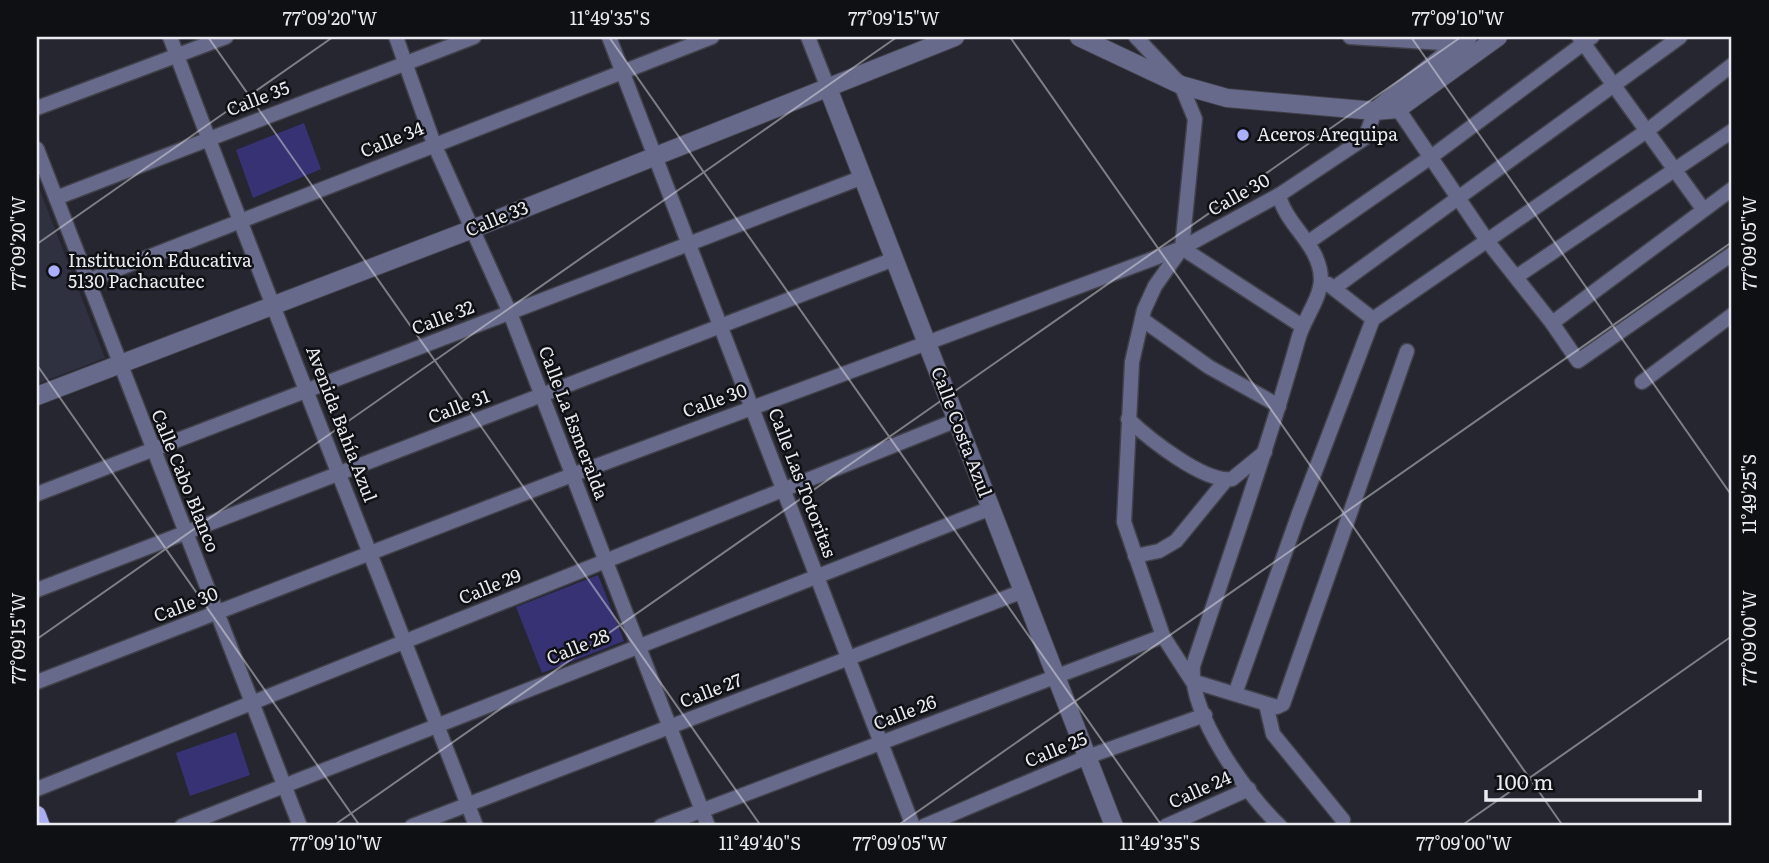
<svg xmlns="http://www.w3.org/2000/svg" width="1769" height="863" viewBox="0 0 1769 863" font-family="Literata,serif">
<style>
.built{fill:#2f3040}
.green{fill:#363273}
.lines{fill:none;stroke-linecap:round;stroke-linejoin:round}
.minor-casing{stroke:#41414b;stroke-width:17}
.tertiary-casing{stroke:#41414b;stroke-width:20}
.primary-casing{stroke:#41414b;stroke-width:20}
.minor{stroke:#686a8b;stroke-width:14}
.tertiary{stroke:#686a8b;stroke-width:18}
.primary{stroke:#a9acf1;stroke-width:18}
.ticks{fill:none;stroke:#eaeaf1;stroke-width:2;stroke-opacity:0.45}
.poi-dot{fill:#acaffb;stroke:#0f1014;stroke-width:2.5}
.labels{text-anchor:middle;stroke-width:5;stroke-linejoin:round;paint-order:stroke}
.street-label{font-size:18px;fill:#eaeaf1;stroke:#0f1014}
.poi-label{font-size:18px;fill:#eaeaf1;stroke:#0f1014;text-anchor:start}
.neatline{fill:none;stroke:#eaeaf1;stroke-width:2.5}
.ticks-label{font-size:18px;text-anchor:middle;fill:#eaeaf1}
</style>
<rect width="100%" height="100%" fill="#262630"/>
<path class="built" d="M37,183l68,175 -68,26z"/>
<g class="green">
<path d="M304,123l17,46 -68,29 -17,-48z"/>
<path d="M598,575l26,66 -82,32 -26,-66z"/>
<path d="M236,732l14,43 -60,21 -14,-43z"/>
</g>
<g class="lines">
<defs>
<g id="minor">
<path d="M170,37c99,264 205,526 306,789"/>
<path d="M396,37l38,107 76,169 198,513"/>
<path d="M609,37l304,789"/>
<path d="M808,37l20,51"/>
<path d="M1136,37l45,48 14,34 -13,129 -27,38 -11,24 -12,52 -8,160 39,114 29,45 85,26 6,-3 124,-353"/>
<path d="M1350,37l108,7 3,5"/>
<path d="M1579,37l124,172"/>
<path d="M37,108l189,-71"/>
<path d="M1398,109l90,133 64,81 26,38 154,-107"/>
<path d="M37,149l263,677"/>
<path d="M1279,195c7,31 42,50 42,85 -1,20 -18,40 -23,60 -31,110 -69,218 -105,326 -4,48 53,128 87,160"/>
<path d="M56,198l418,-161"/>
<path d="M1310,241l121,-84 161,-120"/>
<path d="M1182,248l120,78"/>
<path d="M1516,277l216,-146"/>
<path d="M87,281l625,-244"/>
<path d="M1328,284l45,35"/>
<path d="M1334,288l346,-251"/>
<path d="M1143,320l66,47 70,39"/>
<path d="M1552,323l180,-134"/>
<path d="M1642,382l90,-67"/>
<path d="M1128,419c20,19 76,64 104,60l33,-27"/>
<path d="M37,494l826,-317"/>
<path d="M1135,556l24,-5 17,-10 50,-61"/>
<path d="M37,590l857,-331"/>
<path d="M37,682l535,-207 610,-227 97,-53 86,-57 10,-27"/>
<path d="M1235,694l63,-178 75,-197 275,-189 84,-65"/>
<path d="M1266,704l7,30 70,86"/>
<path d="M37,789l920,-369"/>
<path d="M182,826l809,-318"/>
<path d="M412,826l611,-235"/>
<path d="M661,826l502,-190"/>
<path d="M924,826l163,-69 118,-42"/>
<path d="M1166,826l83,-37"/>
</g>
<g id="tertiary">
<path d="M1079,37l102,48 46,13 148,13 23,-2 100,-72"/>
<path d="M828,88l286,738"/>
<path d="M1375,111l93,-74"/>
<path d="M37,396l433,-166 485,-193"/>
</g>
<path id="primary" d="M37,815l4,11"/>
</defs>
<use href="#minor" class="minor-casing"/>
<use href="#tertiary" class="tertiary-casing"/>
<use href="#primary" class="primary-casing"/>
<use href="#minor" class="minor"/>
<use href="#tertiary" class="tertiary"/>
<use href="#primary" class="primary"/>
</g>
<path class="ticks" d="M208,37l553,789M609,37l553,789M1010,37l553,789M1411,37l321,459M37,244l296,-207M37,365l323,461M37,639l860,-602M333,826l1128,-789M897,826l835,-584M1461,826l271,-190"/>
<g class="poi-dot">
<circle cx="1243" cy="135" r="7"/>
<circle cx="54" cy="271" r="7"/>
</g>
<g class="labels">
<g class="street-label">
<text transform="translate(258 99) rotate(-21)" y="6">Calle 35</text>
<text transform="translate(392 140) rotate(-22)" y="6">Calle 34</text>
<text transform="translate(1239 195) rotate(-29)" y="6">Calle 30</text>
<text transform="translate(497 219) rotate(-22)" y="6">Calle 33</text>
<text transform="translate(443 318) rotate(-21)" y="6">Calle 32</text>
<text transform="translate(715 401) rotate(-20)" y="6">Calle 30</text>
<text transform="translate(459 407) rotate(-21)" y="6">Calle 31</text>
<text transform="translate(573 423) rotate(69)" y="6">Calle La Esmeralda</text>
<text transform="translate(341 424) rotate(69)" y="6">Avenida Bahía Azul</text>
<text transform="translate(961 432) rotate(69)" y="6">Calle Costa Azul</text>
<text transform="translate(185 481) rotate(68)" y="6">Calle Cabo Blanco</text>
<text transform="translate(802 483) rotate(69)" y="6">Calle Las Totoritas</text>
<text transform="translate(490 587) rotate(-22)" y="6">Calle 29</text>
<text transform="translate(186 605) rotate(-21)" y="6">Calle 30</text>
<text transform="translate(578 647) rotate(-22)" y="6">Calle 28</text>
<text transform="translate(711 691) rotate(-21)" y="6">Calle 27</text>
<text transform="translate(905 713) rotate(-21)" y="6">Calle 26</text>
<text transform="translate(1056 750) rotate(-22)" y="6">Calle 25</text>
<text transform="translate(1200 790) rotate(-24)" y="6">Calle 24</text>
</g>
<g class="poi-label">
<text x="1257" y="141">Aceros Arequipa</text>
<text x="68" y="267">Institución Educativa<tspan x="68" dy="21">5130 Pachacutec</tspan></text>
</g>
</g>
<rect width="1769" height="863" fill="none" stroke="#0f1014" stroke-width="77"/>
<path d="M1486 790v10h214v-10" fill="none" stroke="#eaeaf1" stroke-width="3.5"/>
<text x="1496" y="790" font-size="21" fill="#eaeaf1" stroke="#0f1014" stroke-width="5" paint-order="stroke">100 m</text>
<rect x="38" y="38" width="1692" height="786" class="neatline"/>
<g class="ticks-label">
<text x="330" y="25">77°09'20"W</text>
<text x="610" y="25">11°49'35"S</text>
<text x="894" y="25">77°09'15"W</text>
<text x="1458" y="25">77°09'10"W</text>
<text transform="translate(1750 243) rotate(-90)" y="6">77°09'05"W</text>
<text transform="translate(19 243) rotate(-90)" y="6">77°09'20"W</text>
<text transform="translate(1750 494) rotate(-90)" y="6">11°49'25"S</text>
<text transform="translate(1750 638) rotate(-90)" y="6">77°09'00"W</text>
<text transform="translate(19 638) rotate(-90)" y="6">77°09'15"W</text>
<text x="336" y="850">77°09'10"W</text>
<text x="760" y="850">11°49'40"S</text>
<text x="900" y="850">77°09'05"W</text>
<text x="1160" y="850">11°49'35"S</text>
<text x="1464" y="850">77°09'00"W</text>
</g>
</svg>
